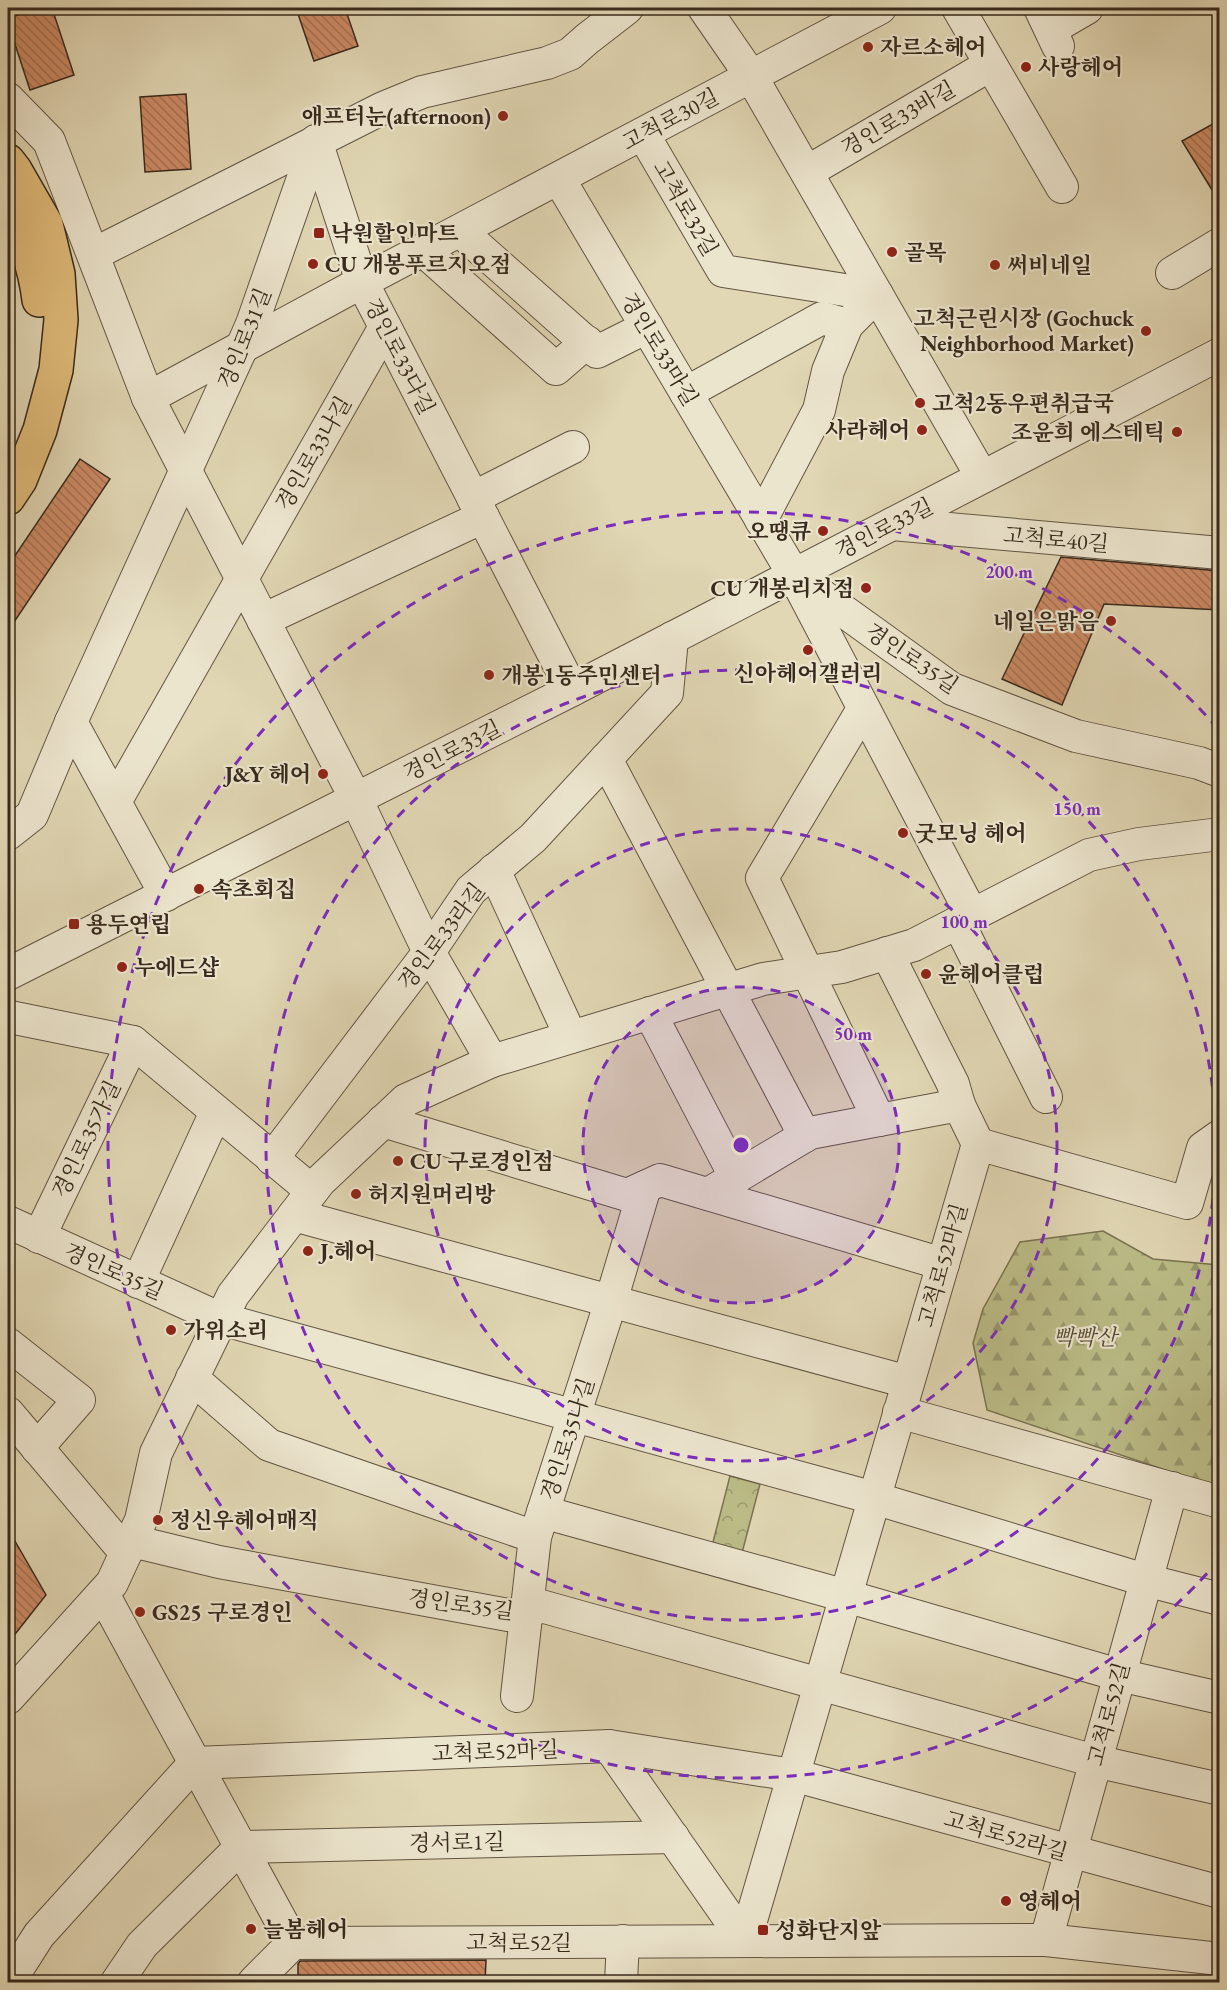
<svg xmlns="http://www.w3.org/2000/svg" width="1227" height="1990" viewBox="0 0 1227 1990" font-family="'EB Garamond','Noto Serif KR',serif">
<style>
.forest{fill:url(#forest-firs);stroke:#7a7352;stroke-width:1.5}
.park{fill:url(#park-crowns);stroke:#7a7352;stroke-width:1.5}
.building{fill:url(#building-back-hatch);stroke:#382a1d;stroke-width:1.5}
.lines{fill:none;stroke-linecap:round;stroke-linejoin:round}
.minor-casing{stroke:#625543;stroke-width:34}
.major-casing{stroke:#382a1d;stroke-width:36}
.minor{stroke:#ece5ce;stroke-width:32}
.major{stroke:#e0bc7a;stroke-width:33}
.ring{fill:none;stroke:#7b2cbf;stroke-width:3;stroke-dasharray:10 8}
.poi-dot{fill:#8f2418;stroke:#ece5ce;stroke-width:2}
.labels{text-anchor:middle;stroke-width:4.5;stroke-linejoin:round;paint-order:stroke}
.poi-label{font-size:22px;font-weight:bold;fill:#382a1d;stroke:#ece5ce;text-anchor:start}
.street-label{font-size:22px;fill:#382a1d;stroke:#ece5ce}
.park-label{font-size:22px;font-style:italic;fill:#524732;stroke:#ece5ce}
.centre{fill:#7b2cbf;stroke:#ece5ce;stroke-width:3}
.ring-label{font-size:18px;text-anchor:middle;font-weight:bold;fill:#7b2cbf;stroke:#ece5ce;stroke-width:4.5;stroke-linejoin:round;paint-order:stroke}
</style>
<defs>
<pattern id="forest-firs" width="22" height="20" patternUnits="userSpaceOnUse" patternTransform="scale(1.5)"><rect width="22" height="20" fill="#bbbc87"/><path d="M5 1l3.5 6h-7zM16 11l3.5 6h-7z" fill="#99996e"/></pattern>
<pattern id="park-crowns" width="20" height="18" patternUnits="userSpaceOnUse" patternTransform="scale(1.5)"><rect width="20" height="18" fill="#bbbc87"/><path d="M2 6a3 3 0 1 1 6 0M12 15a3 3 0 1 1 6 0" fill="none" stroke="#99996e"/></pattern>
<pattern id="building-back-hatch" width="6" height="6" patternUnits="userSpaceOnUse" patternTransform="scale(1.5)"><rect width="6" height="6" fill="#cc8a65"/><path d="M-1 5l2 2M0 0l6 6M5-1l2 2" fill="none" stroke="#a77153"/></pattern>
</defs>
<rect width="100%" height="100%" fill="#e1d7b4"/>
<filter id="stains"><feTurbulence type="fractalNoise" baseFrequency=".00333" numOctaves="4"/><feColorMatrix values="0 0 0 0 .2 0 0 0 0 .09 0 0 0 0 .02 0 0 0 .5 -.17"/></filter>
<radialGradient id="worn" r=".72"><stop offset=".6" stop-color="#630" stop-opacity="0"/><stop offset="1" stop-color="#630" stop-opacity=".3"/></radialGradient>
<path class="forest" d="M1103,1231l50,28 66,6v223l-232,-78 -14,-67 10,-34 37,-67z"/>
<path class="park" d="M730,1476l30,8 -18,69 -30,-7z"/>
<g class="building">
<path d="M39,8h13l22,67 -44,15 -22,-67v-5z"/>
<path d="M296,8h49l13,38 -44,15z"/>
<path d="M186,94l5,75 -46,3 -5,-75z"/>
<path d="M1220,120v83l-38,-62z"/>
<path d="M80,459l30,20 -102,152v-65z"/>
<path d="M1061,557l159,14v39l-116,-6 -42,101 -60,-26z"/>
<path d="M8,1529l38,66 -38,48z"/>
<path d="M486,1960l-1,23h-187v-19l2,-3z"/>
</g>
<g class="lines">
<defs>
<g id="minor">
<path d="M704,8l47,68 231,401"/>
<path d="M958,8l104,179"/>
<path d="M1040,8l18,38"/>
<path d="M1051,29l36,-21"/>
<path d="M8,99l41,42 99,257 208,401 73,153 63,109"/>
<path d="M643,134l80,137 154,24"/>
<path d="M316,141l46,141 210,408"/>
<path d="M807,172l183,-107"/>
<path d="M559,179l235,396 178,340"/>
<path d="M460,231l137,121 50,-25"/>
<path d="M423,250l133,119 31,-27"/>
<path d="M94,254l289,-146 39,-16 125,-29 23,-9 17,-15 40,-31"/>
<path d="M1172,273l48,-29"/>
<path d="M686,393l136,-75 25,7 30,-30"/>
<path d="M148,398l214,-116 518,-274"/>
<path d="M473,498l100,-51"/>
<path d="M761,520l58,-110 9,-39 19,-46"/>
<path d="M892,524l328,29"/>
<path d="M799,579l153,110 124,47 123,27 21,8"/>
<path d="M263,620l220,-103"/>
<path d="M863,709l-101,169 117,242"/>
<path d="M71,722l95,173"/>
<path d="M606,759l199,377"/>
<path d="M115,802l270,-475"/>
<path d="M8,834l24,-19 39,-93 171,-375 10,-23 64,-183"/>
<path d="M494,870l77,167"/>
<path d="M958,922l88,175"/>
<path d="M887,953l66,131 6,21"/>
<path d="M8,974l564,-284 648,-336"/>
<path d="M650,1013l86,165"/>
<path d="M10,1017l123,25 179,149"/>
<path d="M383,1121l244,74 33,-15 283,84"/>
<path d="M272,1159l157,-207 42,-62 62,-52 134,-145 5,-55"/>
<path d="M708,1194l102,-61 149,-28 19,39"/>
<path d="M294,1215l614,167"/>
<path d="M8,1222l213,97 653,179 271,82 75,19"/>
<path d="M39,1237l94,-195"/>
<path d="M138,1282l78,-170"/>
<path d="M8,1344l71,56 -42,48"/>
<path d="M192,1378l77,67 266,92"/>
<path d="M899,1412l321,90"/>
<path d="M8,1413l118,140"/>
<path d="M543,1512l303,84 273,79 101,23"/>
<path d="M132,1541l87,21 289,53 19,-2 14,-7 554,155 125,28"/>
<path d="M103,1594l190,349"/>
<path d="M517,1696l18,-159 76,-236 34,-114"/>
<path d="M8,1698l104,-115 29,-63 15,-67 77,-158 87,-114 86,-81 86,-39 271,-82 79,-12 72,-22 175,-90 50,-11 81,-10"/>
<path d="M609,1746l136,195"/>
<path d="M1046,1940l126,-452"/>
<path d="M745,1941l233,-797 209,59 16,-55 17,-12"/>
<path d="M293,1943l753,-3 174,19"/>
<path d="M9,1982l30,-47 156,-172 414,-17 184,29 427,117"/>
<path d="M117,1982l25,-37 99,-98 432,-10"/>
<path d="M254,1982l39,-39"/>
<path d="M621,1982l2,-41"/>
</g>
<g id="major">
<path d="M8,161l7,9 31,54 12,50 3,46 -5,50 -16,60 -20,50 -12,18"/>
<path d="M8,203c15,31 27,62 31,97"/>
</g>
</defs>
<use href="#minor" class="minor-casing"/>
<use href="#major" class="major-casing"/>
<use href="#minor" class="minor"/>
<use href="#major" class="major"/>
</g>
<circle cx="741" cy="1145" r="158" fill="#7b2cbf" fill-opacity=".12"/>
<g class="ring">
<circle cx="741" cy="1145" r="158"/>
<circle cx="741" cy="1145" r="316"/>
<circle cx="741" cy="1145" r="475"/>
<path d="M1219 1560A633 633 0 1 1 1219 730"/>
</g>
<g class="poi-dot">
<circle cx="868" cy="47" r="6"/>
<circle cx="1026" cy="67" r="6"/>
<circle cx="503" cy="116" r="6"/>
<rect x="313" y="227" width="12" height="12" rx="3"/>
<circle cx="892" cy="252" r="6"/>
<circle cx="313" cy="264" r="6"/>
<circle cx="995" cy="265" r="6"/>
<circle cx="1146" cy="331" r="6"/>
<circle cx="920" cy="403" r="6"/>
<circle cx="922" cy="430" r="6"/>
<circle cx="1177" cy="432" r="6"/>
<circle cx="823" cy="531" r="6"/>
<circle cx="866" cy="588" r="6"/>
<circle cx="1111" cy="621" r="6"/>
<circle cx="808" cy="650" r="6"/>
<circle cx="489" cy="675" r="6"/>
<circle cx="323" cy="774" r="6"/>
<circle cx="903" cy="833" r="6"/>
<circle cx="199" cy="889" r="6"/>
<rect x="68" y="918" width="12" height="12" rx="3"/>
<circle cx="122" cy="967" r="6"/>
<circle cx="926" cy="974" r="6"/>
<circle cx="398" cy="1161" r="6"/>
<circle cx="356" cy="1194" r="6"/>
<circle cx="308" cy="1251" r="6"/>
<circle cx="171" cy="1330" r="6"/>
<circle cx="158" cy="1520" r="6"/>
<circle cx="140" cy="1612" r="6"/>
<circle cx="1006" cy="1901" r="6"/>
<circle cx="251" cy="1929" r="6"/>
<rect x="757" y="1924" width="12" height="12" rx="3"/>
</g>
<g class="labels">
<g class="poi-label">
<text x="880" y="55">자르소헤어</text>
<text x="1038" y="75">사랑헤어</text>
<text x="491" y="124" text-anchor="end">애프터눈(afternoon)</text>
<text x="331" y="241">낙원할인마트</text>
<text x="904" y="260">골목</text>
<text x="325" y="272">CU 개봉푸르지오점</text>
<text x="1007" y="273">써비네일</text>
<text x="1134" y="326" text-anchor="end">고척근린시장 (Gochuck<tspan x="1134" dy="25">Neighborhood Market)</tspan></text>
<text x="932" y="411">고척2동우편취급국</text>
<text x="910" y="438" text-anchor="end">사라헤어</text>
<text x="1165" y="440" text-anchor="end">조윤희 에스테틱</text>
<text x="811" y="539" text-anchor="end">오땡큐</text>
<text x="854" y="596" text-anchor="end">CU 개봉리치점</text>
<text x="1099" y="629" text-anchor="end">네일은맑음</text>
<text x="808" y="681" text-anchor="middle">신아헤어갤러리</text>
<text x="501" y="683">개봉1동주민센터</text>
<text x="311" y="782" text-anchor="end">J&amp;Y 헤어</text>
<text x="915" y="841">굿모닝 헤어</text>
<text x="211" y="897">속초회집</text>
<text x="86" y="932">용두연립</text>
<text x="134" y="975">누에드샵</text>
<text x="938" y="982">윤헤어클럽</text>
<text x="410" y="1169">CU 구로경인점</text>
<text x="368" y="1202">허지원머리방</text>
<text x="320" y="1259">J.헤어</text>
<text x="183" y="1338">가위소리</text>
<text x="170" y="1528">정신우헤어매직</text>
<text x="152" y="1620">GS25 구로경인</text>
<text x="1018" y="1909">영헤어</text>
<text x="263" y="1937">늘봄헤어</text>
<text x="775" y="1938">성화단지앞</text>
</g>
<g class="street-label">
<text transform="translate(898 118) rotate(-30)" y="8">경인로33바길</text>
<text transform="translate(670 119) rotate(-28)" y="8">고척로30길</text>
<text transform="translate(686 208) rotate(60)" y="8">고척로32길</text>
<text transform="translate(244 338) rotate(-68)" y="8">경인로31길</text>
<text transform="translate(660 349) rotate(59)" y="8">경인로33마길</text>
<text transform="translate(400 356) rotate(63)" y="8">경인로33다길</text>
<text transform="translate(313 453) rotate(-60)" y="8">경인로33나길</text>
<text transform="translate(884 528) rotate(-27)" y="8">경인로33길</text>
<text transform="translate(1056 539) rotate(5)" y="8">고척로40길</text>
<text transform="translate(912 658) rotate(34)" y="8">경인로35길</text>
<text transform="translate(452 750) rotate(-27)" y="8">경인로33길</text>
<text transform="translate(441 936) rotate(-53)" y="8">경인로33라길</text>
<text transform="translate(86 1139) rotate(-64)" y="8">경인로35가길</text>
<text transform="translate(942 1265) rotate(-74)" y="8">고척로52마길</text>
<text transform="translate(114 1271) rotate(24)" y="8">경인로35길</text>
<text transform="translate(567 1439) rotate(-72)" y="8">경인로35나길</text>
<text transform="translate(461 1604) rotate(8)" y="8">경인로35길</text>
<text transform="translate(1108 1714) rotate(-75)" y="8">고척로52길</text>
<text transform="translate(495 1751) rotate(-2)" y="8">고척로52마길</text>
<text transform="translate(1006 1835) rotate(16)" y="8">고척로52라길</text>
<text transform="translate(457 1842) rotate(-1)" y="8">경서로1길</text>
<text x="519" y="1950">고척로52길</text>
</g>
<g class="park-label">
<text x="1085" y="1345">빡빡산</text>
</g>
</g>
<circle cx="741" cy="1145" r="9" class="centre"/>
<g class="ring-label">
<text x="1009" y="578">200 m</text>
<text x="1077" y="815">150 m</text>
<text x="964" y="928">100 m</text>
<text x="853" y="1040">50 m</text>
</g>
<rect width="1227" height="1990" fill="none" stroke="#e1d7b4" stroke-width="30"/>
<rect x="9" y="9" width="1209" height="1972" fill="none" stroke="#382a1d" stroke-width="3"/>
<rect x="15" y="15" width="1197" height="1960" fill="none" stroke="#382a1d" stroke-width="1.5"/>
<rect width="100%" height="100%" filter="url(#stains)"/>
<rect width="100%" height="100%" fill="url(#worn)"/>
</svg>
